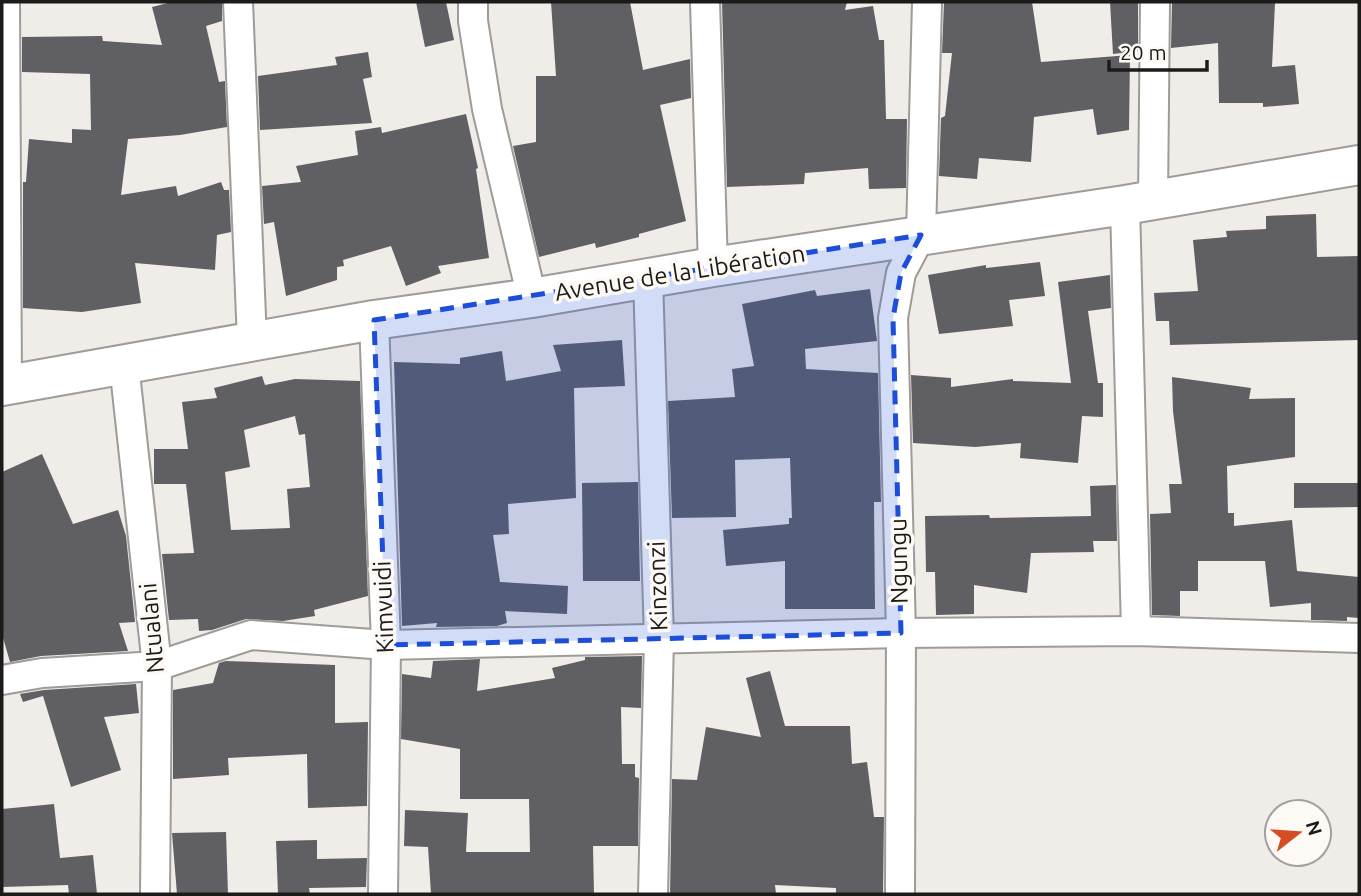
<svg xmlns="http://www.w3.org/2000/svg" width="1361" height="896" viewBox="0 0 1361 896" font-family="Ubuntu,sans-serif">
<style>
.building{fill:#605f63;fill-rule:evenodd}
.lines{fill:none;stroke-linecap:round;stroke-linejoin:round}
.street-casing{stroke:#9f9b98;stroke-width:32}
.highway-casing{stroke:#9f9b98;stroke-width:42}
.street{stroke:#fff;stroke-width:28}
.highway{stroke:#fff;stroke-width:38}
.marked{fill:#1d4ed8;fill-opacity:0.2;stroke:#1d4ed8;stroke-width:5;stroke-dasharray:14 9;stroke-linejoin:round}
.labels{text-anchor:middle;stroke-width:7;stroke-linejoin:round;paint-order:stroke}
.street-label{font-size:24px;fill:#1d1b1a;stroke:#fdf9f5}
</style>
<rect width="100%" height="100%" fill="#f0ece8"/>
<g class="building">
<path d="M172,2h50v19l-16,5 13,56 6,-1 2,46 -47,8 -52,4 -7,56 55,-9 2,10 43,-14 3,8h5l2,42 -14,3 -2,35 -80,-7 6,40 -59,9 -59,-4v-126h3l3,-43 43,4v-14l19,1 -1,-56 -68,-2v-35l80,-1 1,5 59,4 -10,-38z"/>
<path d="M416,2h30l8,38 -29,7z"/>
<path d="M551,2h79l13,68 47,-11 1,39 -31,7 26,116 -47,13v3l-43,11 -1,-5 -56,14 -26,-111 23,-4v-66h20z"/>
<path d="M722,2h125l-2,8 28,-4 6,34h5l2,79h21l-1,69 -37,1 -1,-21 -63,5 -1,11 -77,3z"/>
<path d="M944,2h88l9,60 89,-7 -1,75 -32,5 -4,-26 -59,8 -3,45 -52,-4 -2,21 -38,-3 2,-58 4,-2 7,-63h-10z"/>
<path d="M1110,2h28v49l-25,3z"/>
<path d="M1172,2l103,1 -3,64 23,-2 4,39 -36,3v-4h-44l-1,-60 -47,5z"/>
<path d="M368,52l4,25 -9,2 9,44 -112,7 -2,-54 79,-11 -2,-8z"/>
<path d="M466,114l12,54 -2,1 13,89 -51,8 3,7 -35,13 -15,-40 -48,14 1,6 -7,1v13l-51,16 -12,-74 -10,2 -2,-38 39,-4 -5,-16 62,-11 -3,-24 26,-4 1,6z"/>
<path d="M1316,214l1,43 42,-1v84l-189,5 -1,-24h-13l-2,-28 44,-2 -5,-51 34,-3 -1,-6 40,-2v-13z"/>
<path d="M1040,262l5,34 -36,4 4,26 -74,8 -11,-59 58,-10v3z"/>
<path d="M1110,275l1,33 -23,3 10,72h5v34l-21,-1 -4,47 -58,-5 1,-15 -46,4 -62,-4 -2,-68 40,3v9l62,-8v2l58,2 -13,-101z"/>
<path d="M870,289l7,52 -72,8 1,20 72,4 3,129h-7l1,107h-90v-48l-59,5 -3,-36 66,-6v-6h3l-2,-60 -55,2 1,57 -64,1 -4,-117 67,-4 -3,-28 22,-3 -12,-62 73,-14 2,6z"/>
<path d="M622,340l3,46 -51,2 2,110 -68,6 1,30 -16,1 7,47 68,4 -1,28 -62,-3 2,12 -10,3 -61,1 1,-4 -35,3 -8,-264 66,2v-6l42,-7 4,30 55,-10 -8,-26z"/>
<path d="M262,376l3,9 30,-6 65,2 8,215 -54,14 1,6 -32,5 -37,-2 -34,11 -13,1 -1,-12 -29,1 -7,-66 32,-1 -8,-69h-32v-35h34l-6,-47 35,-4 -3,-10zM295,416l4,19 6,-1 5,53 -23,2 3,39 -59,2 -6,-58 25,-5 -6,-37z"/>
<path d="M1172,377l79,11 -2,11 46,-1v59l-68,9 1,47h6v13l58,-6 5,51 62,6v41l-12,-1v4l-36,-1v-17l-41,4 -5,-46h-67v30h-18v25l-28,-1 -2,-101 21,-1 -2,-29h13l-9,-73z"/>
<path d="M42,454l31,70 45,-14 8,26 9,86 -16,1 9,28 -87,5 -31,6 -8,-28v-162z"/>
<path d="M638,482l2,99h-57l-1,-98z"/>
<path d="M1294,483h65v24l-65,1z"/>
<path d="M1116,485l1,56h-24l1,11 -63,1 -4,40 -53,-8v29l-38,1 -1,-43h-9l-1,-56 64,-1 1,3 101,-2 -1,-30z"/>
<path d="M642,656l-1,52 -20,-1 1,57h13v13l4,1 -1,68h-45l1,48h-163l-3,-47 -24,-1 1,-36 63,3 -2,39h64l-1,-53h-69v-50l-59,-10 1,-65 29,4 2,-17 47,-2 -3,32 78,-13 -3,-10 33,-8v-3z"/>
<path d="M226,661l109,4v58l33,-1 -1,84 -59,2 -1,-54 -79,4 1,17 -56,4v-89l40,-7 6,-20z"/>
<path d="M770,671l15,55h65l2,38 15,-2 7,55h10l-1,77h-47v-6l-61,-3 1,9h-106l2,-115 25,1 9,-53 55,10 -15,-59z"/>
<path d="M136,684l3,29 -35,4 17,53 -50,17 -28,-91 -20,6 -3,-8 24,-4z"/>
<path d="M54,804l6,54 33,-3 4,39h-28l-1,-9 -66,2v-78z"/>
<path d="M226,832l2,62h-51l-5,-61z"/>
<path d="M317,840v19l50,-1 -1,29 -57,1 1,6h-32l-2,-53z"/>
</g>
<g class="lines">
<defs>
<g id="street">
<path d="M238,2l14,339"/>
<path d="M473,2v19l14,88 45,189"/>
<path d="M705,2l8,265"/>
<path d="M1153,200l2,-198"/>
<path d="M1125,205l11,426"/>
<path d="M648,277l11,362 -6,255"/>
<path d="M374,320l12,325 -3,249"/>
<path d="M124,364l33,302 -2,228"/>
<path d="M2,389l5,-4 -2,-383"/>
<path d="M2,680l40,-7 115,-7 94,-31 135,10 515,-12 235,-2 223,7"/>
<path d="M900,894l1,-261 -8,-315 8,-45 20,-38 6,-233"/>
</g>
<path id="highway" d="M2,386l372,-66 158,-22 181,-31 412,-62 234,-40"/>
</defs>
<use href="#street" class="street-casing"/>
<use href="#highway" class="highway-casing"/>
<use href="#street" class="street"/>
<use href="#highway" class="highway"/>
</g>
<path class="marked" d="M921,235l-20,38 -8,45 8,315 -515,12 -12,-325z"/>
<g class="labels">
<g class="street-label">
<text transform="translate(680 273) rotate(-9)" y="8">Avenue de la Libération</text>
<text transform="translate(899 561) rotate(-91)" y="8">Ngungu</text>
<text transform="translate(658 586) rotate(-92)" y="8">Kinzonzi</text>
<text transform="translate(384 607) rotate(-92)" y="8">Kimvuidi</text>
<text transform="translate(152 628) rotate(-95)" y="8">Ntualani</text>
</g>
</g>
<rect width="1361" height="896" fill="none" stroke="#1d1b1a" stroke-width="7"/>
<g transform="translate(1298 833) rotate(73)"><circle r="33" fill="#fdf9f5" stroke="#a3a09d" stroke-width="2"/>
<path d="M0-5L12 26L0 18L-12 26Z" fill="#d54c25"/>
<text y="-10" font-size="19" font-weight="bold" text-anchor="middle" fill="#1d1b1a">N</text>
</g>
<path d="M1109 60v10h98v-10" fill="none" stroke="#1d1b1a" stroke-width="3.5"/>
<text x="1120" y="60" font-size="21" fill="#1d1b1a" stroke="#fdf9f5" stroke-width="5" paint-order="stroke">20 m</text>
</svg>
